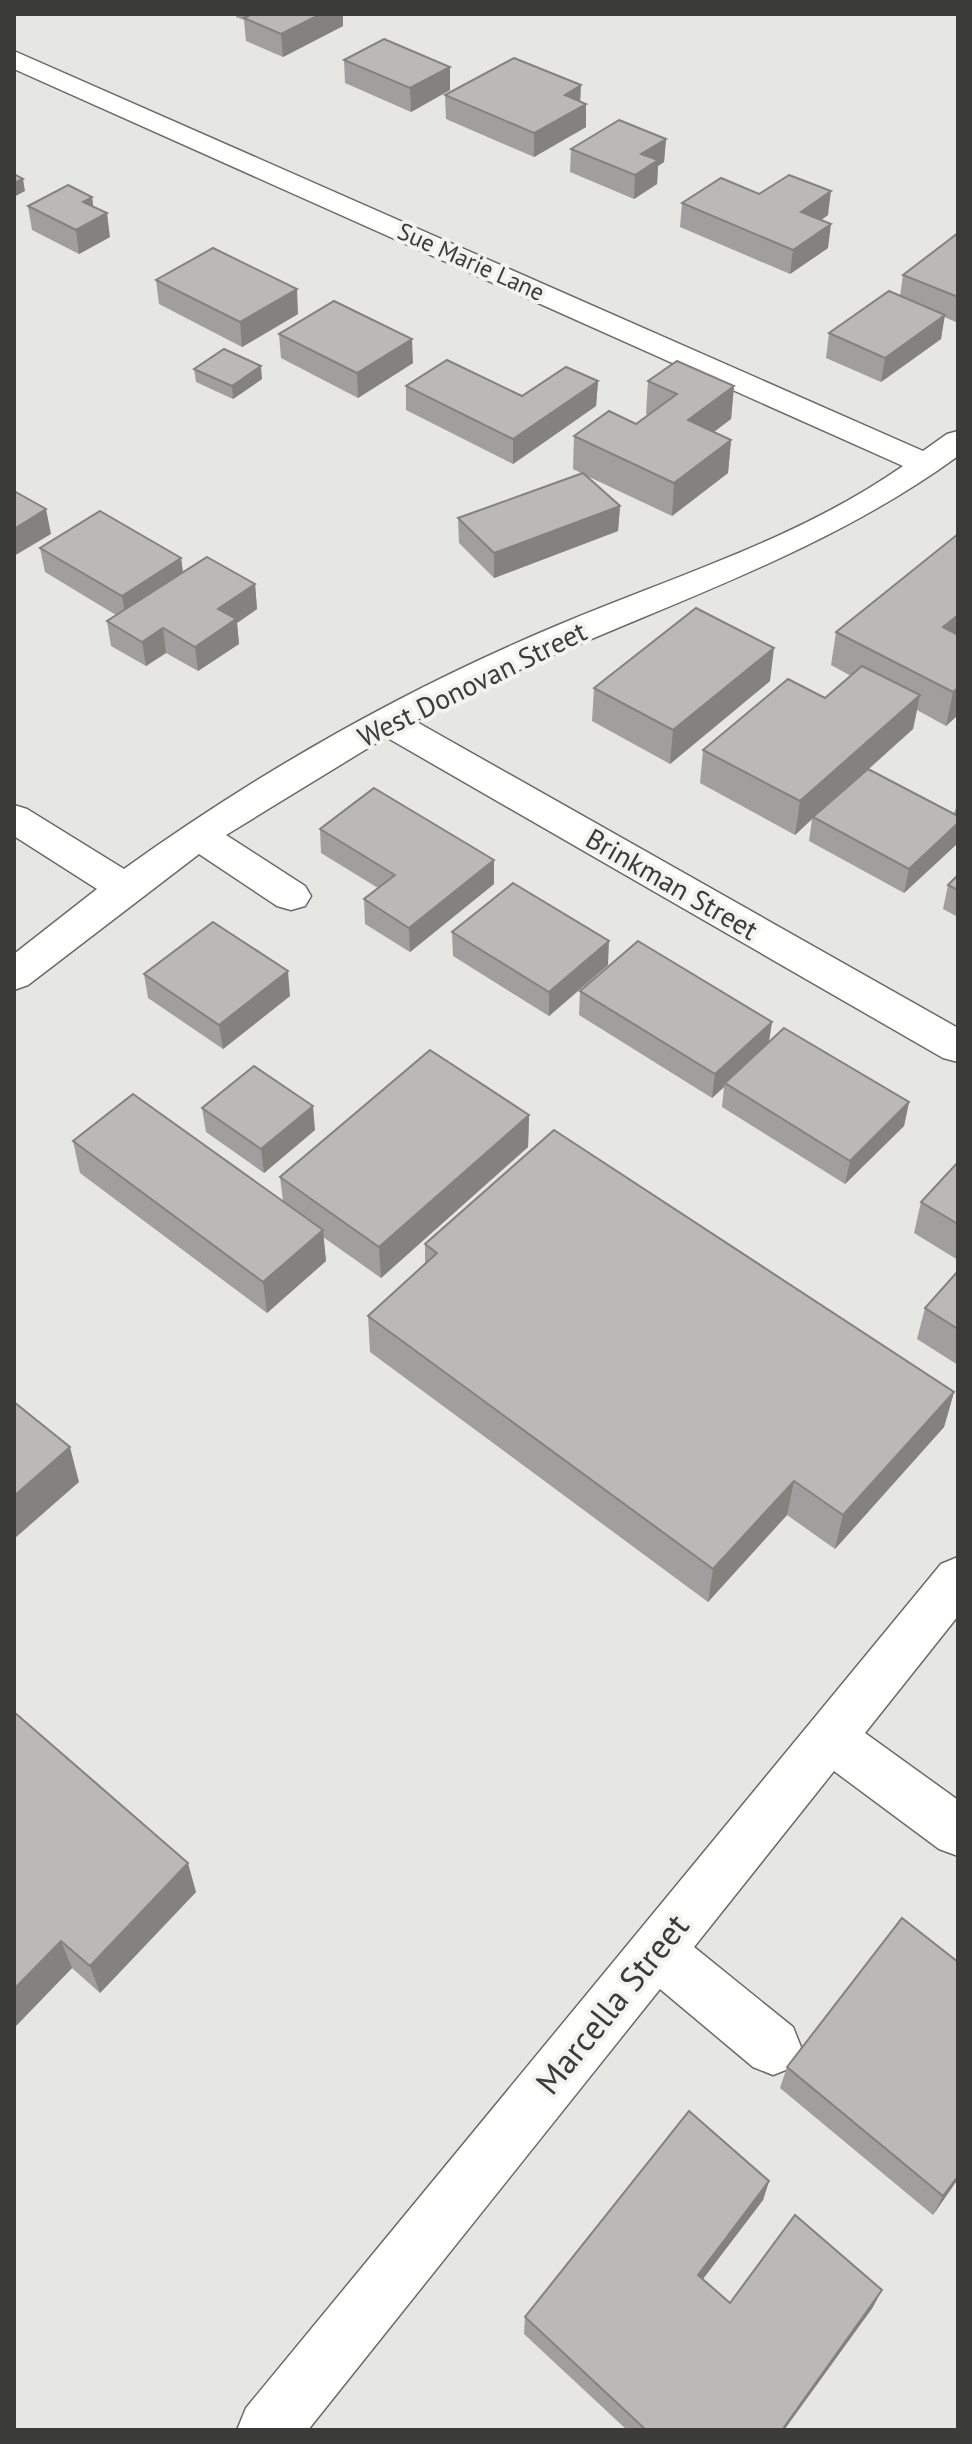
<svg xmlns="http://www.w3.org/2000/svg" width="972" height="2444" viewBox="0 0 972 2444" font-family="'PT Sans',sans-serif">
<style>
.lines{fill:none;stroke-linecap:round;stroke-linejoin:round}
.minor-casing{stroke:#6a6b67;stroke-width:3}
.minor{fill:#fff;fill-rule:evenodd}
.wall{fill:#a19f9d}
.shaded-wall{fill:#83827f}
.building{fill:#bbb9b6;stroke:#83827f;stroke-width:2}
.labels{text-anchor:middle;stroke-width:8;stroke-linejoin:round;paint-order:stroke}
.far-street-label{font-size:24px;fill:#3b3b3a;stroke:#f3f4ef}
.street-label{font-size:28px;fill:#3b3b3a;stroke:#f3f4ef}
.near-street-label{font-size:34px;fill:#3b3b3a;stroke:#f3f4ef}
</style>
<rect width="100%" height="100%" fill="#e6e6e2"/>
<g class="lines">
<defs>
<g id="minor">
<path d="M14,51l909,400 24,-17 11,-3v25c-163,119 -366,169 -543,265l543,307v34l-15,-4 -557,-321 -160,98 79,51 6,10 -6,10 -14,4 -14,-4 -78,-52 -171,131 -14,5v-36l83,-65 -83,-53v-31l13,4 97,60c135,-97 279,-179 432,-243 116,-49 243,-87 347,-160l-889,-397z"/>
<path d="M958,1557v59l-93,117 93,67v56l-19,-7 -105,-78 -140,176 99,80 8,20 -8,20 -20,8 -20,-8 -93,-78 -352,441h-71l9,-22 695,-844z"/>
</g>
</defs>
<use href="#minor" class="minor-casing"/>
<use href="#minor" class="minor"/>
</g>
<g class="wall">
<path d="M236,14h107v12l-60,31 -37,-16 -2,-21 -8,-3z"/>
<path d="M344,60l106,30 -39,22 -66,-29z"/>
<path d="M445,95l141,9v23l-52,30 -88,-38z"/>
<path d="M666,139l-2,23 -6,4 -1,18 -23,15 -64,-27 1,-23z"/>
<path d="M759,194l69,21 -7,5 7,28 -38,26 -110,-47 2,-24z"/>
<path d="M92,197l1,10 17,30 -31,17 -47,-24 -4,-24z"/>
<path d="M958,233v88l-2,1 -12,-5 -3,22 -60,43 -55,-24 3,-25 71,-37 3,-21z"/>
<path d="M156,280l142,34 -56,33 -83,-43z"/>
<path d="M279,334l134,29 -55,35 -77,-40z"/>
<path d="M194,369l68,10 -29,20 -37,-17z"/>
<path d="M598,381l-2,25 -83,58 -107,-54v-24l116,10z"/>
<path d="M648,381l86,5 -3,33 -17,13 17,8 -3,33 -56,43 -87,-41 35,31 -2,25 -124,47 -35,-35 -1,-25 123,-45 -8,-4 1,-33 62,-12 12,-9 -2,-1z"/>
<path d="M958,534v181l-12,11 -29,-16 -4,19 -44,40 85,44 4,-10v40l-54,50 -95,-52 3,-22 -17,16 -95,-52 3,-33 122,-52 26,-22 -20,-11 5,-33z"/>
<path d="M40,548l141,10 2,14 72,12 2,25 -20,14 2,21 -41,27 -32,-18 -20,13 -35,-20 -4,-25 9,-6 -71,-43z"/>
<path d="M770,681l-100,83 -78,-43 2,-33z"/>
<path d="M320,829l174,31v24l-84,68 -45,-28 -1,-25 14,-11 -57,-35z"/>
<path d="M958,875v42l-15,-8 5,-24z"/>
<path d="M452,932l156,33 -59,51 -96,-60z"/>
<path d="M144,974l146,22 -67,53 -75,-51z"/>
<path d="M580,991l192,31 -3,20 140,60 -5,24 -59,58 -123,-77 2,-20 -12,11 -133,-83z"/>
<path d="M202,1108l113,22 -51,43 -58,-41z"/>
<path d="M529,1115l-1,32 -147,131 -58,-41 3,24 -59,52 -187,-140 -7,-32 210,60 -3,-24z"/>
<path d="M958,1162v98l-44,-27 7,-31z"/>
<path d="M425,1244l529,148 -10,35 -109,122 -48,-34 -79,87 -338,-250 -2,-36 57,-52z"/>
<path d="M958,1271v94l-41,-26 8,-31z"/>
<path d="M14,1712l182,180 -96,101 -28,-25 -58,60z"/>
<path d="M787,2067l171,112 -25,36 -153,-127z"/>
<path d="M769,2181l-6,19 -60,79 27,24 143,4 -89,123h-157l-103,-96 1,-17z"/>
</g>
<g class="shaded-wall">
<path d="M321,14h22v12l-60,31 -2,-23z"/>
<path d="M450,67v23l-39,22 -1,-24z"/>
<path d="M581,85l-1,22 6,-3v23l-52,30v-24l31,-38z"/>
<path d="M666,139l-2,23 -6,4 -1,18 -23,15 1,-24 6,-21z"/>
<path d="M23,179l2,12 -11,6v-14z"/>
<path d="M831,191l-3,24 -30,21 3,-24z"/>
<path d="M92,197l3,23 12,-7 3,24 -31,17 -3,-24 7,-28z"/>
<path d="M831,224l-3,24 -38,26 3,-24z"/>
<path d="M297,289l1,25 -56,33 -2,-25z"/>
<path d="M945,315l-4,24 -60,43 4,-24z"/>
<path d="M412,339l1,24 -55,35 -1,-25z"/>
<path d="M261,366l1,13 -29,20 -1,-13z"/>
<path d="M598,381l-2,25 -83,58v-25z"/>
<path d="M734,386l-3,33 -46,34 3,-33z"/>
<path d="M731,440l-3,33 -56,43 2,-33z"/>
<path d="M620,506l-2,25 -124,47v-25z"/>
<path d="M46,509l5,25 -37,22v-27z"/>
<path d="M181,558l3,24 -58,38 -4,-24z"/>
<path d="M255,584l2,25 -20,14 2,21 -41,27 -3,-24 23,-38z"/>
<path d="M958,615v28l-15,-16z"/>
<path d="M163,628l3,25 -20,13 -4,-24z"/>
<path d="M774,648l-4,33 -100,83 3,-34z"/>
<path d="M958,688v27l-12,11 7,-34z"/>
<path d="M920,695l-7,34 -99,88h-1l-1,2 -17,16 5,-34z"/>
<path d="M958,823v20l-54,50 5,-24z"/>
<path d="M494,860v24l-84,68 -1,-24z"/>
<path d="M609,941l-1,24 -59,51v-24z"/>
<path d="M288,971l2,25 -67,53 -4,-24z"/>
<path d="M772,1022l-4,24 -43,37 -1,4 -12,11 3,-24z"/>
<path d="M909,1102l-5,24 -59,58 5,-23z"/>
<path d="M313,1106l2,24 -51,43 -3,-24z"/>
<path d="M529,1115l-1,32 -147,131 -2,-31z"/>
<path d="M323,1230l3,31 -59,52 -4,-31z"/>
<path d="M954,1392l-10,35 -109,122 8,-34z"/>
<path d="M70,1447l9,35 -65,57v-43z"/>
<path d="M794,1481l-7,34 -79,87 5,-33z"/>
<path d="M188,1863l8,29 -96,101 -10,-27z"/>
<path d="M61,1941l11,27 -58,60v-39z"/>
<path d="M958,2176v3l-25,36 10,-19z"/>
<path d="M769,2181l-6,19 -70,92 5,-17z"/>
<path d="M882,2290l-9,17 -89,123h-2z"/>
</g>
<g class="building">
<path d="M252,14h69l-40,20 -37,-16z"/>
<path d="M384,39l66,28 -40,21 -66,-28z"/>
<path d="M514,58l67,27 -16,10 21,9 -52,29 -89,-38z"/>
<path d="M619,120l47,19 -25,15 17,6 -23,15 -64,-26z"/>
<path d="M14,174l9,5 -9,4z"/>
<path d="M789,175l42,16 -30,21 30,12 -38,26 -111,-47 39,-25 38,16z"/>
<path d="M68,185l24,12 -9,5 24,11 -31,17 -48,-24z"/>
<path d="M958,233v64l-55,-22z"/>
<path d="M213,248l84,41 -57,33 -84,-42z"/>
<path d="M889,291l56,24 -60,43 -56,-25z"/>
<path d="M334,301l78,38 -55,34 -78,-39z"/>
<path d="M224,349l37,17 -29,20 -38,-17z"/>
<path d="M447,360l75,36 44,-29 32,14 -85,58 -107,-53z"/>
<path d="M677,361l57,25 -46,34 43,20 -57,43 -100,-47 35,-25 27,13 41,-30 -29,-13z"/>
<path d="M583,473l37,33 -126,47 -36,-35z"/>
<path d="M14,491l32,18 -32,20z"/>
<path d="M100,511l81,47 -59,38 -82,-48z"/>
<path d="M958,534v81l-15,12 15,8v53l-5,4 -117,-60z"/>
<path d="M207,557l48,27 -37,25 18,10 -41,28 -32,-19 -21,14 -35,-21z"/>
<path d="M696,608l78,40 -101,82 -79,-42z"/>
<path d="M862,666l58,29 -120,106 -97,-51 85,-71 37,19z"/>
<path d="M868,769l90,47v7l-49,46 -96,-52z"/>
<path d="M374,788l120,72 -85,68 -45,-29 31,-24 -75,-46z"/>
<path d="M958,875v15l-10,-5z"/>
<path d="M513,883l96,58 -60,51 -97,-60z"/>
<path d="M213,922l75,49 -69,54 -75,-51z"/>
<path d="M638,941l134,81 -57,52 -135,-83z"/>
<path d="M784,1028l125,74 -59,59 -125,-78z"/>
<path d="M430,1050l99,65 -150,132 -99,-70z"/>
<path d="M254,1066l59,40 -52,43 -59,-41z"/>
<path d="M133,1094l190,136 -60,52 -190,-141z"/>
<path d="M554,1130l400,262 -111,123 -49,-34 -81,88 -345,-253 69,-63 -12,-9z"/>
<path d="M958,1162v62l-37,-22z"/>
<path d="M958,1271v58l-33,-21z"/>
<path d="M14,1402l56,45 -56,49z"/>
<path d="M14,1712l174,151 -98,103 -29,-25 -47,48z"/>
<path d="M902,1918l56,44v214l-15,20 -156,-129z"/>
<path d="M689,2111l80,70 -71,94 32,28 65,-88 87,75 -100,140h-136l-121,-113z"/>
</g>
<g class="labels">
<g class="far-street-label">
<text transform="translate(471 262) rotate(24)" y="8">Sue Marie Lane</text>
</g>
<g class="street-label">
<text transform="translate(472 684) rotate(-26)" y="10">West Donovan Street</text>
<text transform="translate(672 884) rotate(30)" y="10">Brinkman Street</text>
</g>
<g class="near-street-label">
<text transform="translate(612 2004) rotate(-51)" y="12">Marcella Street</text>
</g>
</g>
<rect width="972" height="2444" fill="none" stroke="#3b3b3a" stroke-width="32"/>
</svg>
